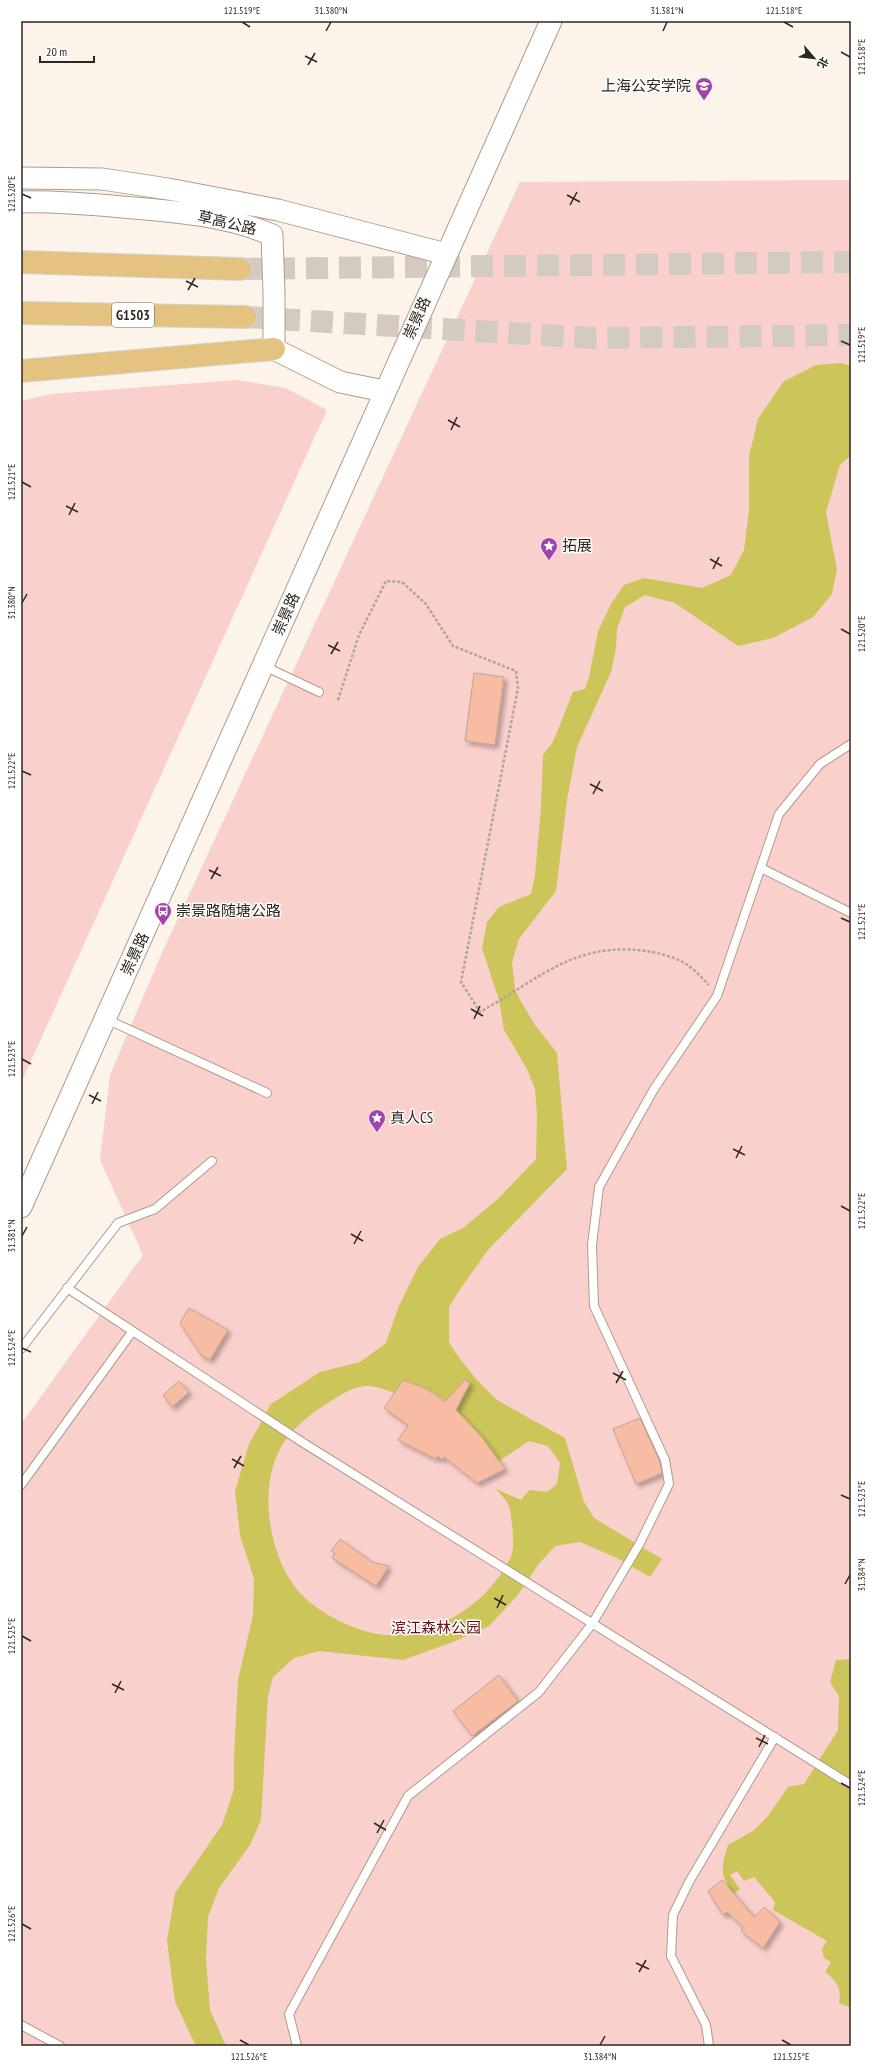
<svg xmlns="http://www.w3.org/2000/svg" width="872" height="2067" viewBox="0 0 872 2067" font-family="'PT Sans Narrow','Noto Sans SC',sans-serif">
<style>
.green{fill:#fad0cc}
.water{fill:#ccc55a;fill-rule:evenodd}
.building{fill:#f7bca1;stroke:#bea397;filter:url(#shadow)}
.lines{fill:none;stroke-linecap:round;stroke-linejoin:round}
.motorway-tunnel{stroke:#d3cac2;stroke-width:22;stroke-dasharray:22 11;stroke-linecap:butt}
.service-casing{stroke:#b09b88;stroke-width:10}
.tertiary-casing{stroke:#b09b88;stroke-width:23}
.motorway-casing{stroke:#d5d4d2;stroke-width:24}
.path{stroke:#ada59d;stroke-width:2.5;stroke-dasharray:3 2;stroke-linecap:butt}
.service{stroke:#fff;stroke-width:8}
.tertiary{stroke:#fff;stroke-width:21}
.motorway{stroke:#e3c37f;stroke-width:22}
.ticks{fill:none;stroke:#2f271f;stroke-width:1.5}
.labels{text-anchor:middle;stroke-width:3;stroke-linejoin:round;paint-order:stroke}
.shield{fill:#fff;stroke:#6d6862;stroke-width:1}
.shield-label{font-size:14px;font-weight:bold;fill:#2f271f}
.poi-label{font-size:15px;fill:#2f271f;stroke:#fff;text-anchor:start}
.street-label{font-size:15px;fill:#2f271f;stroke:#fff}
.park-label{font-size:15px;fill:#6b0c12;stroke:#fff}
.neatline{fill:none;stroke:#2f271f;stroke-width:1.5}
.ticks-label{font-size:10px;text-anchor:middle;fill:#2f271f}
</style>
<defs>
<filter id="shadow"><feDropShadow dx="3.5" dy="3.5" stdDeviation="2" flood-color="#0004"/></filter>
</defs>
<rect width="100%" height="100%" fill="#fcf3eb"/>
<g class="green">
<path d="M851,180v1866h-830v-622l122,-169 -43,-95 10,-85 51,-120 359,-773z"/>
<path d="M237,380l49,8 41,22 -306,673v-682l30,-7z"/>
</g>
<g class="water">
<path d="M841,363l10,3v89l-11,10 -14,47 11,58 -5,24 -19,23 -40,21 -35,8 -63,-43 -30,-8 -20,12 -8,22 -1,19 -5,24 -34,75 -10,53 -11,91 -37,48 -7,23 3,27 5,11 15,25 22,28 10,116 -79,81 -27,38 -12,19v35l8,13 19,24 21,21 68,38 19,64 10,16 68,41 -12,18 -33,-19 -37,-16 -25,4 -17,19 -21,31 -28,30 -36,16 -50,18 -84,-9 -25,7 -21,19 -5,19 -7,124 -11,25 -31,43 -11,29 -2,42 4,51 16,36h-30l-21,-44 -8,-61 8,-48 47,-68 12,-36v-33l4,-76 15,-65 1,-36 -14,-44 -5,-44 14,-47 22,-40 49,-32 40,-10 26,-19 12,-35 20,-41 22,-28 23,-11 35,-29 38,-40 1,-45 -2,-25 -8,-20 -23,-39 -5,-30 -17,-52 5,-26 12,-15 32,-13 4,-19 6,-67 2,-53 10,-13 20,-50 12,-3 4,-12 9,-46 13,-27 13,-19 20,-7 58,10 29,-13 13,-25 5,-39v-55l9,-37 25,-37 33,-17zM403,1380c42,10 72,47 96,81l30,-20 19,5 12,17 -3,21 -10,8 -18,-2 -8,10 -25,-11c4,5 10,10 12,15 3,5 3,15 4,21 1,9 2,19 0,28 0,5 -6,11 -8,16 -23,38 -66,63 -110,66 -28,2 -71,-19 -90,-38 -34,-33 -47,-105 -24,-148 10,-19 32,-37 51,-48 26,-16 33,-20 63,-8z"/>
<path d="M851,1659v349l-12,-5c3,-15 -3,-23 -14,-31l6,-10 -7,-4 -2,-9 5,-8 -54,-31 2,-8 -21,-25 -10,4 -7,-10 -7,4 10,14 -6,5c-15,-20 -13,-26 -6,-49l25,-14 15,-15 20,-29 16,-3 34,-54 1,-34 -9,-14 6,-22z"/>
</g>
<g class="building">
<path d="M474,673l30,4 -9,68 -30,-4z"/>
<path d="M189,1308l39,22 -18,30 -9,-5 -21,-32z"/>
<path d="M465,1379l5,4 -14,27 25,26 24,33 -28,14 -33,-26 -2,3 -4,-4 -2,3 -38,-19 10,-15 -24,-17 19,-28 22,8 20,14z"/>
<path d="M179,1381l10,11 -17,15 -9,-12z"/>
<path d="M640,1418l20,44 2,11 -26,11 -23,-55z"/>
<path d="M340,1539l32,23 17,4 -13,20 -44,-28 3,-5 -4,-2z"/>
<path d="M499,1675l19,26 -46,35 -19,-25z"/>
<path d="M722,1880l32,37 10,-10 16,15 -17,26 -22,-17 2,-4 -16,-15 -4,3 -15,-24z"/>
</g>
<g class="lines">
<g class="motorway-tunnel">
<path d="M240,269l611,-7"/>
<path d="M245,317l348,21 258,-3"/>
</g>
<defs>
<g id="service">
<path d="M264,666l55,26"/>
<path d="M761,868l90,45"/>
<path d="M106,1019l161,74"/>
<path d="M67,1288l235,154 549,343"/>
<path d="M21,1349l97,-126 37,-14 57,-48"/>
<path d="M21,1485l111,-153"/>
<path d="M21,2025l39,21"/>
<path d="M297,2046l-8,-32 119,-218 131,-104 53,-68 48,-81 29,-59 -4,-24 -71,-154 -2,-61 7,-58 55,-98 63,-93 62,-182 41,-50 31,-20"/>
<path d="M709,2046l-3,-21 -35,-69 2,-41 16,-33 86,-145"/>
</g>
<g id="tertiary">
<path d="M21,178l81,1 66,10 110,21 168,44"/>
<path d="M21,202c34,-1 67,2 101,5 50,4 104,8 150,28l2,58v56l66,33 44,9"/>
<path d="M21,1207l530,-1186"/>
</g>
<g id="motorway">
<path d="M21,262l219,7"/>
<path d="M21,313l224,4"/>
<path d="M21,371l253,-22"/>
</g>
</defs>
<use href="#service" class="service-casing"/>
<use href="#tertiary" class="tertiary-casing"/>
<use href="#motorway" class="motorway-casing"/>
<path class="path" d="M338,700l21,-65 27,-54 16,1 24,22 27,42 63,25 2,17 -57,294 19,30c58,-32 94,-71 166,-61 13,2 29,6 40,13 8,5 16,14 23,21"/>
<use href="#service" class="service"/>
<use href="#tertiary" class="tertiary"/>
<use href="#motorway" class="motorway"/>
</g>
<path class="ticks" d="M242,22l8,5M784,22l9,5M326,31l5,-9M663,31l4,-9M841,52l9,5M305,56l12,6M308,65l7,-12M22,194l9,4M567,195l13,7M570,205l7,-13M186,281l12,6M188,290l7,-12M841,341l9,4M448,420l12,7M451,430l6,-13M22,482l9,5M66,506l12,6M69,515l6,-12M710,559l12,7M713,569l6,-12M22,603l5,-9M841,629l9,5M328,645l12,6M331,654l7,-12M22,771l9,4M590,784l13,7M593,794l7,-13M209,870l12,6M211,879l7,-12M841,918l9,4M471,1009l12,7M474,1019l6,-13M22,1059l9,5M89,1095l12,6M92,1104l6,-12M733,1149l12,6M736,1158l6,-12M841,1206l9,5M351,1234l12,7M22,1236l5,-9M354,1244l7,-13M22,1348l9,4M613,1373l13,7M616,1383l7,-12M232,1459l12,7M234,1468l7,-12M841,1495l9,4M845,1584l5,-9M494,1598l12,7M497,1608l6,-13M22,1636l9,5M112,1684l12,6M115,1693l6,-12M756,1738l12,6M759,1747l6,-12M841,1783l9,5M374,1823l12,7M377,1833l7,-13M22,1924l9,5M636,1963l13,6M639,1972l7,-12M240,2040l9,5M782,2040l9,5M600,2045l5,-9"/>
<defs>
<symbol id="university-pin" viewBox="-11 -11 22 30"><path d="M0 17L-7.5 6A9.5 9.5 0 1 1 7.5 6Z" fill="#a344ac" stroke="#fff"/><path d="M0-5L7-2L0 1L-7-2ZM-4 1L0 2.5L4 1V4Q0 6-4 4Z" fill="#fff"/></symbol>
<symbol id="sight-pin" viewBox="-11 -11 22 30"><path d="M0 17L-7.5 6A9.5 9.5 0 1 1 7.5 6Z" fill="#a344ac" stroke="#fff"/><path d="M0-6L1.8-2.2L6-1.7L2.9 1.2L3.7 5.4L0 3.3L-3.7 5.4L-2.9 1.2L-6-1.7L-1.8-2.2Z" fill="#fff"/></symbol>
<symbol id="bus-pin" viewBox="-11 -11 22 30"><path d="M0 17L-7.5 6A9.5 9.5 0 1 1 7.5 6Z" fill="#a344ac" stroke="#fff"/><path d="M-5-6H5V4H4V6H2V4H-2V6H-4V4H-5ZM-3.5-4V0h7V-4ZM-3.5 1.2v1.5H-2V1.2ZM2 1.2v1.5H3.5V1.2Z" fill="#fff"/></symbol>
</defs>
<g fill-rule="evenodd">
<use href="#university-pin" x="694" y="76" width="20" height="27"/>
<use href="#sight-pin" x="539" y="536" width="20" height="27"/>
<use href="#bus-pin" x="153" y="901" width="20" height="27"/>
<use href="#sight-pin" x="367" y="1108" width="20" height="27"/>
</g>
<g class="labels">
<rect class="shield" x="112" y="303" width="42" height="24" rx="3"/>
<g class="shield-label">
<text x="133" y="320">G1503</text>
</g>
<g class="poi-label">
<text x="691" y="91" text-anchor="end">上海公安学院</text>
<text x="562" y="551">拓展</text>
<text x="176" y="916">崇景路随塘公路</text>
<text x="390" y="1123">真人CS</text>
</g>
<g class="street-label">
<text transform="translate(227 223) rotate(13)" y="5">草高公路</text>
<text transform="translate(417 318) rotate(-66)" y="5">崇景路</text>
<text transform="translate(286 614) rotate(-66)" y="5">崇景路</text>
<text transform="translate(135 954) rotate(-65)" y="5">崇景路</text>
</g>
<g class="park-label">
<text x="436" y="1633">滨江森林公园</text>
</g>
</g>
<rect width="872" height="2067" fill="none" stroke="#ffffff" stroke-width="44"/>
<g transform="translate(814 58) rotate(118)" stroke="#ffffff" stroke-width="3" paint-order="stroke">
<path d="M0-3L7 15L0 10L-7 15Z" fill="#2f271f"/>
<text y="-6" font-size="11" font-weight="bold" text-anchor="middle" fill="#2f271f">北</text>
</g>
<path d="M40 56v6h54v-6" fill="none" stroke="#2f271f" stroke-width="2"/>
<text x="46" y="56" font-size="12" fill="#2f271f" stroke="#ffffff" stroke-width="3" paint-order="stroke">20 m</text>
<rect x="22" y="22" width="828" height="2023" class="neatline"/>
<g class="ticks-label">
<text x="242" y="14">121.519°E</text>
<text x="331" y="14">31.380°N</text>
<text x="667" y="14">31.381°N</text>
<text x="784" y="14">121.518°E</text>
<text transform="translate(861 57) rotate(-90)" y="4">121.518°E</text>
<text transform="translate(11 194) rotate(-90)" y="4">121.520°E</text>
<text transform="translate(861 345) rotate(-90)" y="4">121.519°E</text>
<text transform="translate(11 482) rotate(-90)" y="4">121.521°E</text>
<text transform="translate(11 603) rotate(-90)" y="4">31.380°N</text>
<text transform="translate(861 634) rotate(-90)" y="4">121.520°E</text>
<text transform="translate(11 771) rotate(-90)" y="4">121.522°E</text>
<text transform="translate(861 922) rotate(-90)" y="4">121.521°E</text>
<text transform="translate(11 1059) rotate(-90)" y="4">121.523°E</text>
<text transform="translate(861 1211) rotate(-90)" y="4">121.522°E</text>
<text transform="translate(11 1236) rotate(-90)" y="4">31.381°N</text>
<text transform="translate(11 1348) rotate(-90)" y="4">121.524°E</text>
<text transform="translate(861 1499) rotate(-90)" y="4">121.523°E</text>
<text transform="translate(861 1575) rotate(-90)" y="4">31.384°N</text>
<text transform="translate(11 1636) rotate(-90)" y="4">121.525°E</text>
<text transform="translate(861 1788) rotate(-90)" y="4">121.524°E</text>
<text transform="translate(11 1924) rotate(-90)" y="4">121.526°E</text>
<text x="249" y="2060">121.526°E</text>
<text x="600" y="2060">31.384°N</text>
<text x="791" y="2060">121.525°E</text>
</g>
</svg>
